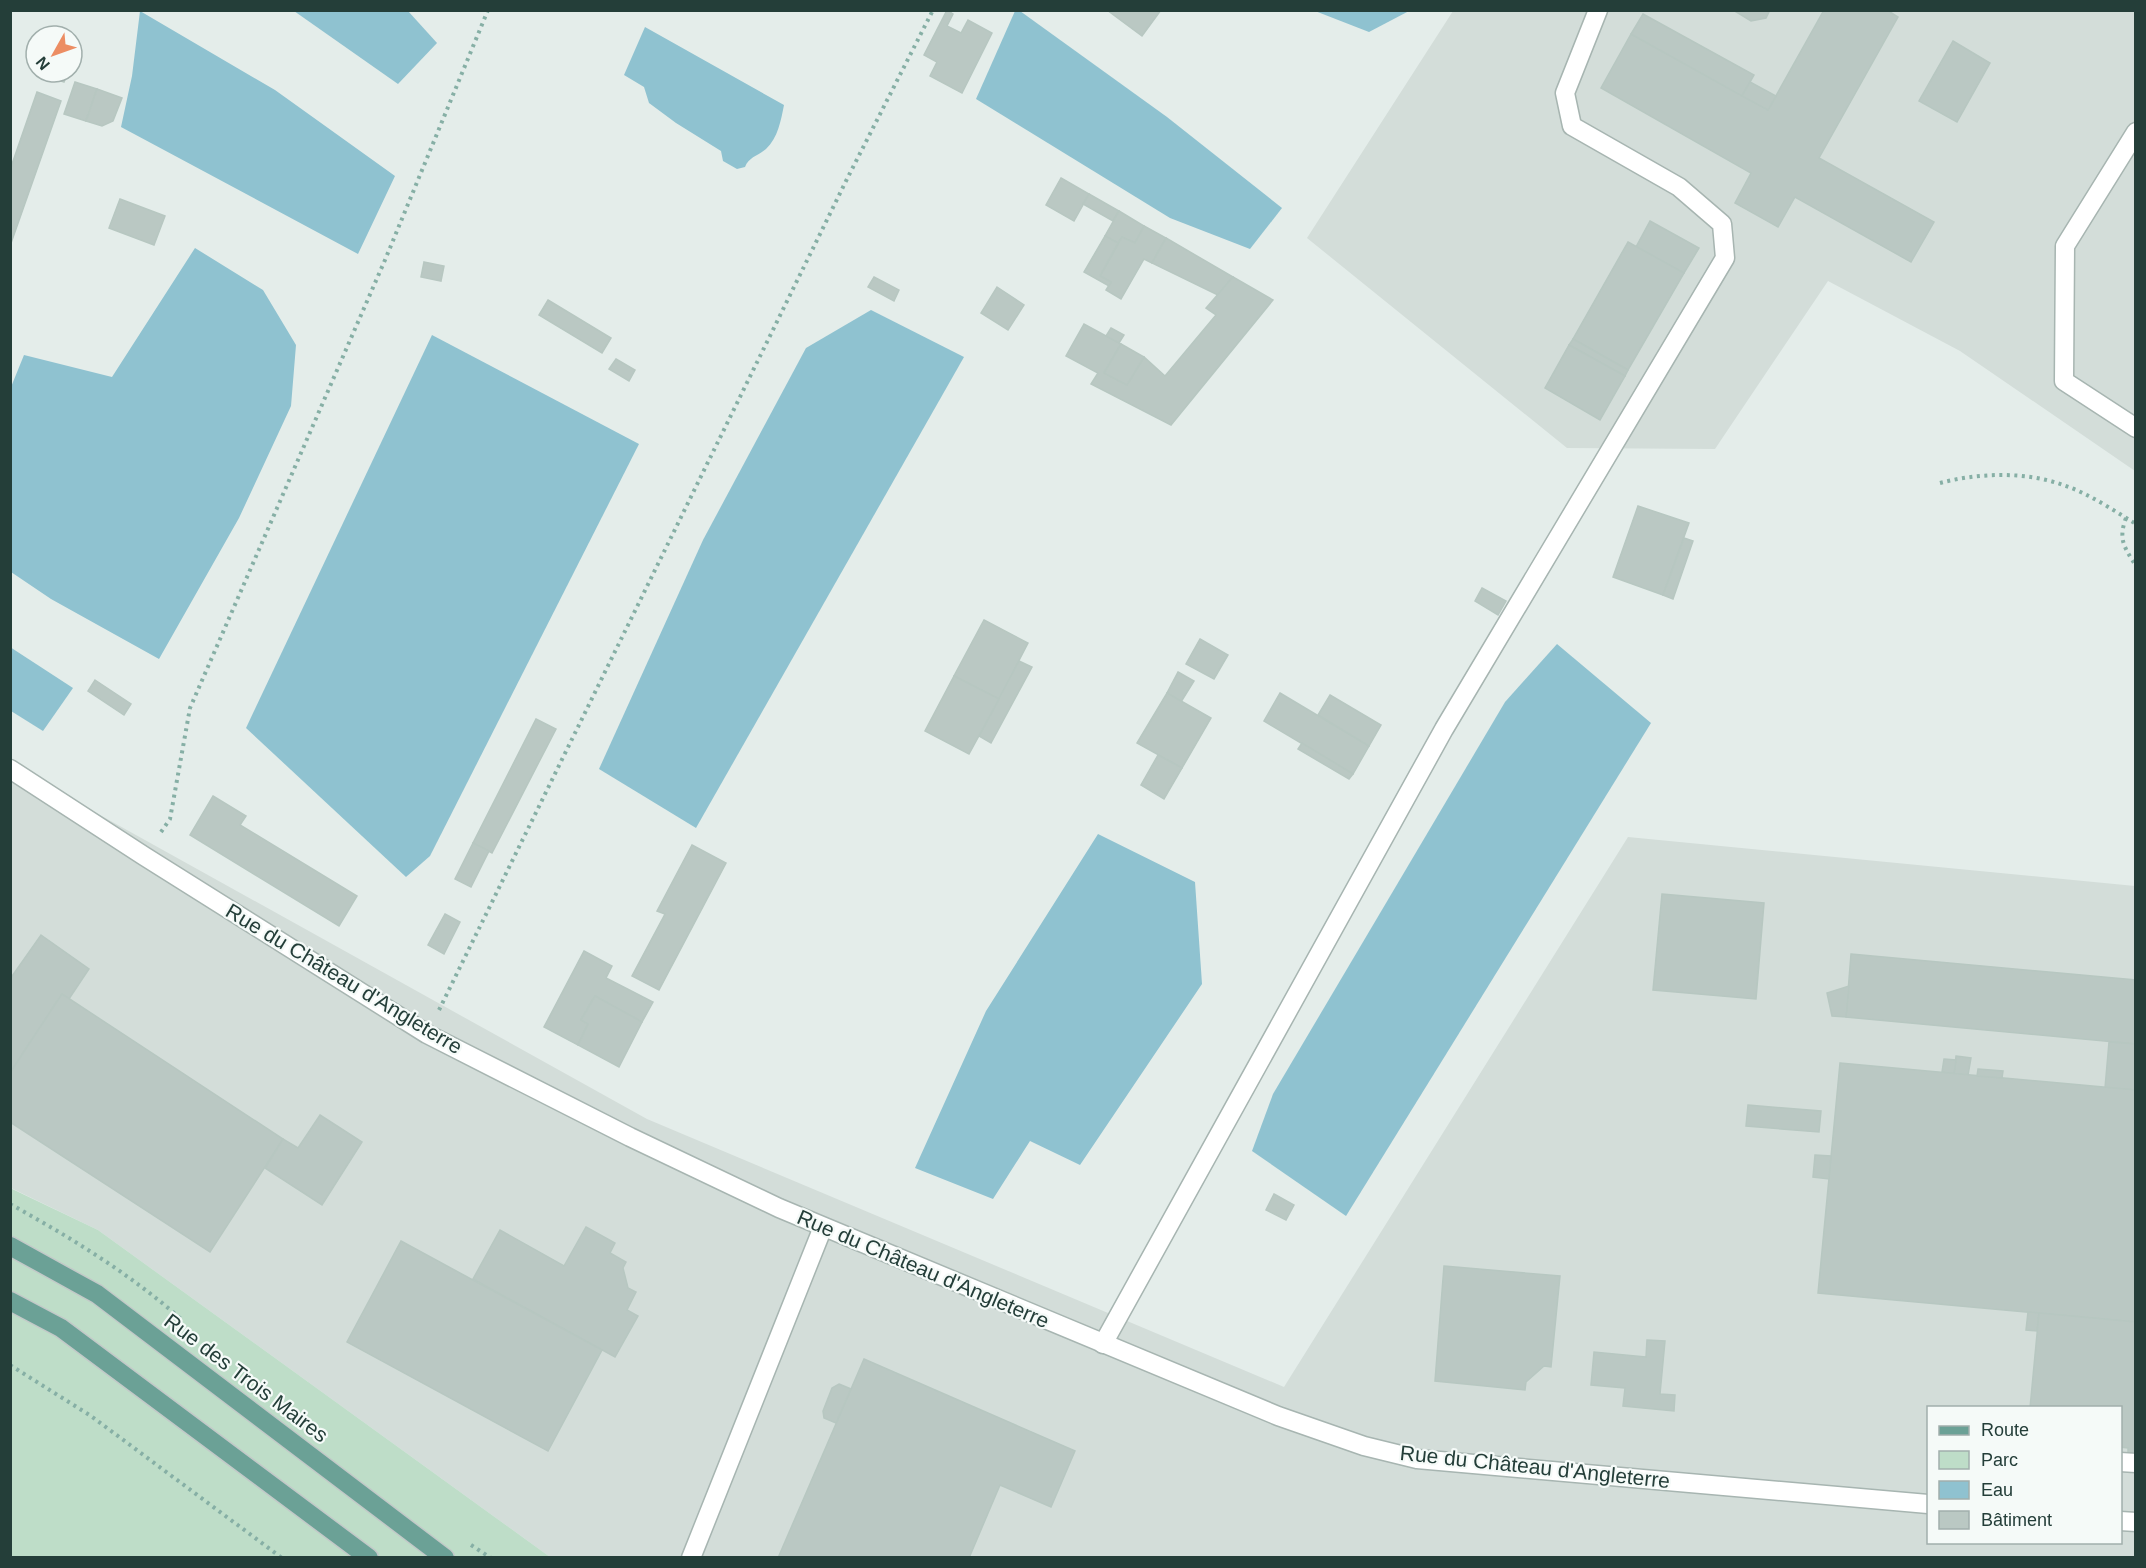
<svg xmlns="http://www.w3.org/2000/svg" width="2146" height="1568" viewBox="0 0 2146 1568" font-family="Helvetica,sans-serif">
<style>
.built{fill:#d3ddd9;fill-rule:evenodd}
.green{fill:#beddc8}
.water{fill:#8fc2d0}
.building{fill:#bac8c3;stroke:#b7c7c1;stroke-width:1.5}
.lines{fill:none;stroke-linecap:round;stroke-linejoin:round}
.lane-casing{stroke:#a7b5b1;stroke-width:21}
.street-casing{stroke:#a7b5b1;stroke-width:21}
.primary-casing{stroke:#c2c9c8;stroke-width:21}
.path{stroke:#86afa5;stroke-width:4;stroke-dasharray:3 4.5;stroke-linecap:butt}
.lane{stroke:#fff;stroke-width:18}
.street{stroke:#fff;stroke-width:18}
.primary{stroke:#6ba196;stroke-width:18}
.labels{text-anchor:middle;stroke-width:4.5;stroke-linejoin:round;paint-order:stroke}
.street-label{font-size:21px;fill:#243e39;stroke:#f5faf8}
</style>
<rect width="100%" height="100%" fill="#e4edea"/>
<g class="built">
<path d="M1453,11h682v460l-175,-120 -132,-70 -113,168 -148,-1 -260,-210z"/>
<path d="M10,765l637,354 637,268 344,-550 507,49v671h-1585l-452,-327 -87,-42zM1928,1408h192v134h-192z"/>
</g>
<path class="green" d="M10,1188l88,42 452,327h-539z"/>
<g class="water">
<path d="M140,11l135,79 120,86 -37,78 -237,-127 11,-51z"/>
<path d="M294,11h114l29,32 -39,41z"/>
<path d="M1015,11h5l147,106 115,91 -32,41 -80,-31 -194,-119z"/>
<path d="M1315,11l94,-1v1l-40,21z"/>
<path d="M645,27l139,78c-3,15 -6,33 -18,44 -8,7 -17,8 -21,18l-8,2 -14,-8 -2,-10 -45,-28 -27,-20 -5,-16 -20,-12z"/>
<path d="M195,248l68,42 33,55 -5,61 -52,112 -80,141 -108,-60 -40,-27v-185l13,-32 88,22z"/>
<path d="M871,310l93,47 -268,471 -97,-59 104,-229 103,-192z"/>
<path d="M432,335l207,109 -209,412 -24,21 -160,-149z"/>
<path d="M1557,644l94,79 -305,493 -94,-65 21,-57 232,-392z"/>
<path d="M10,647l63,41 -30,43 -32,-20z"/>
<path d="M1098,834l97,48 7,102 -122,181 -50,-24 -37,58 -78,-31 71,-157z"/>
</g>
<g class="building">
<path d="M947,10l6,4 -6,12 14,7 7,-13 24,13 -30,60 -32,-17 7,-14 -13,-7z"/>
<path d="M1107,10h54l-19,26z"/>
<path d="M1733,10h37l-4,8 -15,3z"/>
<path d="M1824,10h63l11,7 -79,141 115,64 -23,40 -116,-65 -17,30 -43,-24 16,-30 -150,-85 30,-54 137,76z"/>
<path d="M1643,14l111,61 -12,21 -111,-62z"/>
<path d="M1953,41l37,22 -33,59 -38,-21z"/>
<path d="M45,72h23l-4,10 -20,-7z"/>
<path d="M75,82l22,7 -11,32 -22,-7z"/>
<path d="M1750,82l26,14 -8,14 -26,-14z"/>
<path d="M97,89l25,9 -9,23 -11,5 -16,-5z"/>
<path d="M37,92l24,9 -51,145v-76z"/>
<path d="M1061,178l28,16 -15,27 -28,-16z"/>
<path d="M1089,194l30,17 -6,10 -30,-17z"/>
<path d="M120,199l45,17 -11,29 -45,-17z"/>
<path d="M1119,211l25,15 -9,17 -13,-6 -4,6 -13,-7z"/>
<path d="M1650,221l49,27 -15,25 -48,-26z"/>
<path d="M1144,226l22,12 -14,25 -8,-4 -23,40 -15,-9 5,-8 -11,-6 22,-39 13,6z"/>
<path d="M1105,236l13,7 -18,33 11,6 -2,4 -25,-14z"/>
<path d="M1166,238l67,39 -15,18 -66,-32z"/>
<path d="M1628,242l56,31 -56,97 -55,-31z"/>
<path d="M424,262l20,4 -3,15 -20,-4z"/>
<path d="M874,277l25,13 -5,11 -26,-14z"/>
<path d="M1233,277l40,23 -102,125 -80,-41 7,-11 -32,-17 18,-32 37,20 -17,29 23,12 17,-28 21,19 51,-61 -10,-7z"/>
<path d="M997,287l27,18 -16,25 -27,-17z"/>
<path d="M548,300l63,38 -9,15 -63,-38z"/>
<path d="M1111,328l13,7 -5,8 -13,-7z"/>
<path d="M1573,339l55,31 -3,6 -56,-31z"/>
<path d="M1121,344l23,13 -17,28 -23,-12z"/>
<path d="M1569,345l56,31 -25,44 -55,-32z"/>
<path d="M616,359l19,11 -6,11 -20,-12z"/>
<path d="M1638,506l51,17 -26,72 -50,-18z"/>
<path d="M1684,538l9,3 -20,58 -10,-4z"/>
<path d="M1482,588l24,13 -8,14 -23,-14z"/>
<path d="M984,620l44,23 -29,56 -45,-23z"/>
<path d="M1200,639l28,16 -14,24 -28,-15z"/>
<path d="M1019,661l13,6 -41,76 -12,-7z"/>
<path d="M1178,672l16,9 -13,21 -14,-9z"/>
<path d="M954,676l45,23 -30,55 -44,-23z"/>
<path d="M95,680l36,24 -7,11 -36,-24z"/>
<path d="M1167,693l44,25 -29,50 -45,-25z"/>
<path d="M1280,693l89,53 -16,28 -89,-53z"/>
<path d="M1330,695l51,30 -12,21 -51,-31z"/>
<path d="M536,719l20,10 -64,124 -19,-10z"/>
<path d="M1302,743l51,31 -4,5 -51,-30z"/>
<path d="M1158,755l24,13 -18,31 -23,-14z"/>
<path d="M213,796l33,20 -6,9 117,71 -18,30 -149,-91z"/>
<path d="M473,843l16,8 -18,36 -16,-8z"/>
<path d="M692,845l34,18 -67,127 -27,-14 33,-62 -8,-3z"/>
<path d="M1662,894l102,9 -8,96 -103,-9z"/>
<path d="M445,914l15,8 -16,32 -16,-9z"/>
<path d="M41,935l48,34 -20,30 -7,-5 -52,79v-94z"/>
<path d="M584,951l28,15 -6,12 47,24 -11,20 -47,-26 -14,24 7,4 -10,21 -34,-18z"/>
<path d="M1851,954l285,26v64l-290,-27z"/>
<path d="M1849,986l-3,31 -14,-1 -5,-23z"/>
<path d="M62,994l221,145 -73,113 -200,-130v-49z"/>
<path d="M595,996l47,26 -23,45 -41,-22 10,-21 -7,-4z"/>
<path d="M2109,1042l27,2v46l-31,-2z"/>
<path d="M1956,1056l15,2 -3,17 -14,-1z"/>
<path d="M1944,1059l12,1 -2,14 -12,-2z"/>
<path d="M1840,1063l296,27v232l-318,-29z"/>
<path d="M1978,1069l25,2 -1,7 -25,-2z"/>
<path d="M1748,1105l73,6 -2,21 -73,-6z"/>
<path d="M320,1115l42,27 -40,63 -57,-37 18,-29 15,9z"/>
<path d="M1815,1155l16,1 -2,23 -16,-2z"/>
<path d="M1274,1194l20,11 -8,15 -20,-10z"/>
<path d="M586,1227l29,16 -5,10 16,9 -3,6 5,20 8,4 -9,18 11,6 -23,41 -142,-78 27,-49 64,36z"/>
<path d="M401,1241l201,109 -54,101 -201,-109z"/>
<path d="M1444,1266l116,10 -9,91 -7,-1 -18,16 -1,8 -90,-9z"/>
<path d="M2028,1312l11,1 -2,18 -11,-1z"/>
<path d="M2039,1313l97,9v131l-8,-1v-4l-8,-1v-39h-90z"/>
<path d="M1647,1340l18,1 -5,53 15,1 -1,16 -51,-5 2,-18 -34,-3 3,-33 52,5z"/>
<path d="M864,1359l211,92 -24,56 -51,-22 -31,73h-191z"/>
<path d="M839,1384l12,5 -15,34 -12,-5 -1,-7 9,-23z"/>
</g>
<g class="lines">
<defs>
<g id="lane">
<path d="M1103,1344l341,-615 281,-471 -3,-34 -43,-37 -107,-61 -7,-33 33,-83"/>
<path d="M2120,1462l16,1"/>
<path d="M691,1558l132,-331"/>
</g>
<g id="street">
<path d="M2136,132l-71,114 -1,135 72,47"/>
<path d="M10,769l134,87 283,178 203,103 149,71 499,208 86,30 53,13 511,45"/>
<path d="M2120,1521l16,1"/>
</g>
<g id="primary">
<path d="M10,1246l87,48 348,264"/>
<path d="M10,1301l51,27 308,230"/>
</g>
</defs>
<use href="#lane" class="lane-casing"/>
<use href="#street" class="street-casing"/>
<use href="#primary" class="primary-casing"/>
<g class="path">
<path d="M1940,483c38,-10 85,-12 123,2 25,8 50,25 73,39"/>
<path d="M2126,518c-8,21 -2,29 10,48"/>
<path d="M161,832l9,-13 20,-111 195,-448 103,-250"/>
<path d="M439,1010l409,-833 85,-167"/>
<path d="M10,1204c60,33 120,70 171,115"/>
<path d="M10,1365l81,51 191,142"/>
<path d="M471,1545l20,13"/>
</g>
<use href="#lane" class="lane"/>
<use href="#street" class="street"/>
<use href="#primary" class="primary"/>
</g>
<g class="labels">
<g class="street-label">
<text transform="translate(344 979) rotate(31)" y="7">Rue du Château d'Angleterre</text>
<text transform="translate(923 1269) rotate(23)" y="7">Rue du Château d'Angleterre</text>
<text transform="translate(246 1378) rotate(37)" y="7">Rue des Trois Maires</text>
<text transform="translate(1535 1467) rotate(6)" y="7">Rue du Château d'Angleterre</text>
</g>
</g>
<rect width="2146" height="1568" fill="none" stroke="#243e39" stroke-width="24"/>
<rect x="1927" y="1406" width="195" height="138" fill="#f5faf8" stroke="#a1afac" stroke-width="1.5"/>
<rect x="1939" y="1426" width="30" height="9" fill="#6ba196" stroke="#a1afac" stroke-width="1.5"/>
<text x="1981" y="1436" font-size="18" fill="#243e39">Route</text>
<rect x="1939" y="1451" width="30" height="18" fill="#beddc8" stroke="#a1afac" stroke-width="1.5"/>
<text x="1981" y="1466" font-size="18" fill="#243e39">Parc</text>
<rect x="1939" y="1481" width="30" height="18" fill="#8fc2d0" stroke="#a1afac" stroke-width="1.5"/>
<text x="1981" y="1496" font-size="18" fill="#243e39">Eau</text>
<rect x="1939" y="1511" width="30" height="18" fill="#bac8c3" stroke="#a1afac" stroke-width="1.5"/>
<text x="1981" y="1526" font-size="18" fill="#243e39">Bâtiment</text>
<g transform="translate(54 54) rotate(230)"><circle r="28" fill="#f5faf8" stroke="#a1afac" stroke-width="1.5"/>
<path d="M0-4.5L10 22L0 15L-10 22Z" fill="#ec8d63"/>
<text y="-9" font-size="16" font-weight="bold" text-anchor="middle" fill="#243e39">N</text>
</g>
</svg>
